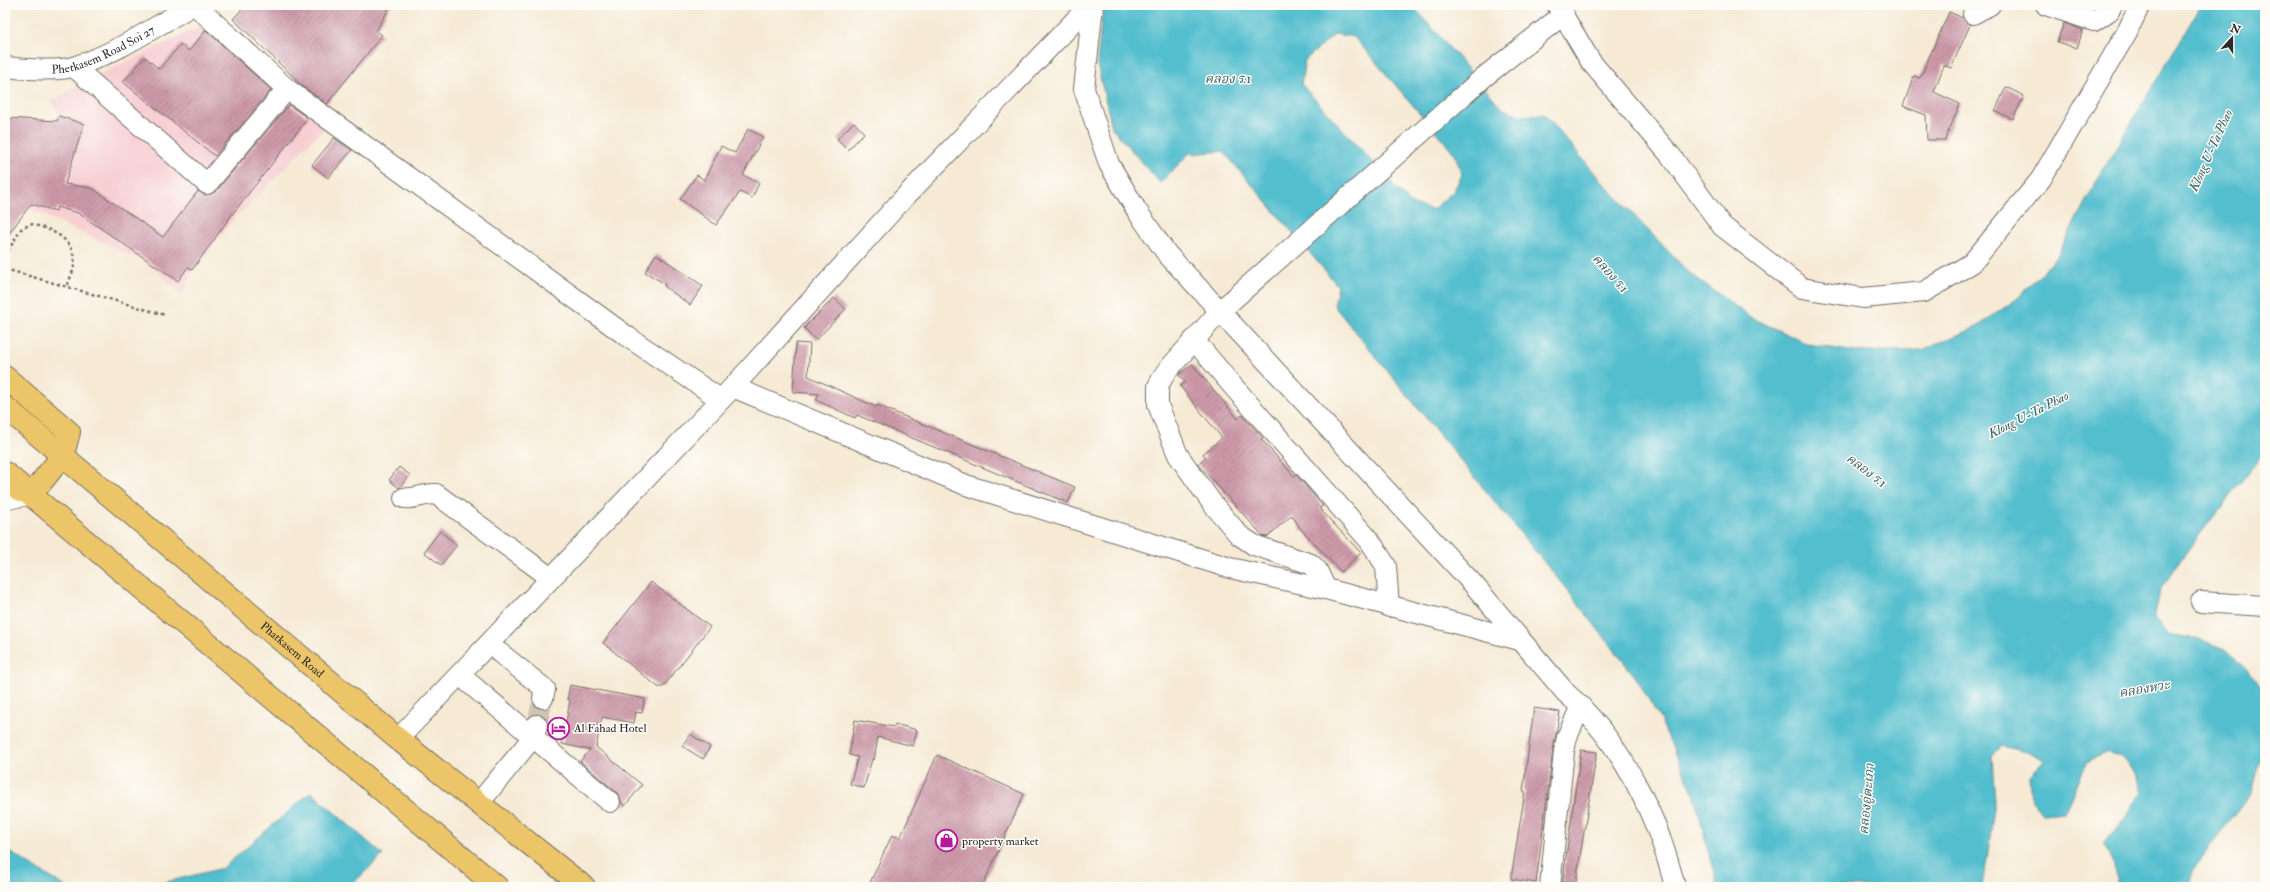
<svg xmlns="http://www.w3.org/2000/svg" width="2270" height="892" viewBox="0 0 2270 892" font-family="'IM FELL Double Pica','Noto Serif Thai',serif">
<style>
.built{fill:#f7cfd3}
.water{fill:#53bece;stroke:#3f747c;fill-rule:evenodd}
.building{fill:url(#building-hatch)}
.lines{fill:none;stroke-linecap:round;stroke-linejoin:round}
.minor-tunnel{stroke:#cdc4b3;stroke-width:20;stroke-dasharray:20 10;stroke-linecap:butt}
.minor-casing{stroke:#726e66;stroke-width:22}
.highway-casing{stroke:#726e66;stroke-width:24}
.path{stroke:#726e66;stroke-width:2.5;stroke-dasharray:3 3;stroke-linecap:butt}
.minor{stroke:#fff;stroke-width:20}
.highway{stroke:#edc569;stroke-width:22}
.labels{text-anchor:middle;stroke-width:3;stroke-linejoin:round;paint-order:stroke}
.street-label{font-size:12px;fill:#2b2b2b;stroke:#fdfcf7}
.poi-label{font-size:12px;fill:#2b2b2b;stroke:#fdfcf7;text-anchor:start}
.water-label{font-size:13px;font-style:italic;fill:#395e64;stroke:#fdfcf7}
</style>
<defs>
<pattern id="building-hatch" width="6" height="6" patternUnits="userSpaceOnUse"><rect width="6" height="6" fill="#ce9aaa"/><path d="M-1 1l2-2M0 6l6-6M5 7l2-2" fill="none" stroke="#a77e8b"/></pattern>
</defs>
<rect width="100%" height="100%" fill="#fdfcf7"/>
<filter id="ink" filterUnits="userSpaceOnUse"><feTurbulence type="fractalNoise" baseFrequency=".025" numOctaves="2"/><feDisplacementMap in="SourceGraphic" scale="8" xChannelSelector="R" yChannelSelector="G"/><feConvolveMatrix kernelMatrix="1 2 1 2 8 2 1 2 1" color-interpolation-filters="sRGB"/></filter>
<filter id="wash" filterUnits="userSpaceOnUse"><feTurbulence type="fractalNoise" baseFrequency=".012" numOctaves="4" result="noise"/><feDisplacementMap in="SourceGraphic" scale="16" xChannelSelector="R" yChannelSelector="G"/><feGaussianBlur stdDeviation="0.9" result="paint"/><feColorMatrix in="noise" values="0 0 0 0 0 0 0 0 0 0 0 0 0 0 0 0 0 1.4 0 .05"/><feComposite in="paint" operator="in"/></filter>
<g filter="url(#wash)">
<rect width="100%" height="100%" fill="#f6ead5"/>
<path class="built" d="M203,25l126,98 -85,87 -6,3 -46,60 -10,21 -34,-31 -120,-55 31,-96 -9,-10 44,-25z"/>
<g class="water">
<path d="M1103,5h309l91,104 19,7 22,-2 62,72 81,85 63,46 58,27 47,8 67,-2 55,-23 41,-29 38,-41 44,-82 101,-170h64v446l-75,96 -30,43 -6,29 14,15 32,6 26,9 32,31 7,19v46l-13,47 -59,76 -2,19h-75v-17l-12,-26 20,-24 17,-28 -3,-16 -16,-19 -17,-4 -18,9 -23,51 -20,2 -13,-15 -2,-24 15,-15 -17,-9 -26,-6 -9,11 3,45 -12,85h-266l-23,-93 -34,-75 -23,-40 -70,-89 -233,-284 4,-20 -115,-135 -31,3 -1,-2 -31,31 -48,-55 -15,-64zM1335,34l19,3 101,117 7,21 -9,17 -21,18 -21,-6 -110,-120 4,-24z"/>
<path d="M311,792l72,63 -34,32h-203l77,-19z"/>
<path d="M8,851l58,36h-61v-35z"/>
</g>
<g id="blocks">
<g class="building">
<path d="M246,5h145l-15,26 6,4 -55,69 -21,-15 -73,-70z"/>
<path d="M1949,12l14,6 7,7 -19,43 -7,-3 -10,27 26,12 -15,36h-18l-1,-25 -23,-9 11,-30 6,2z"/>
<path d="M2064,23l19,7 -6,18 -20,-6z"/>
<path d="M206,30l65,60 -56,66 -92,-74 22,-25 14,12 22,-25 8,7z"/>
<path d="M2006,87l18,9 -11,23 -18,-8z"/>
<path d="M289,105l19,13 -74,94 -42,58 -4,-3 -10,14 -100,-68 -21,-6 -1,4 -25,-7 -26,35v-121l52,3 2,-5 25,8 -19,60 27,4 71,49 35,-46 7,4 11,-4z"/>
<path d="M854,122l10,11 -16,17 -11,-11z"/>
<path d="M748,129l15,8 -20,38 16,8 -7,15 -12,-6 -24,33 -36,-26 17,-24 7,5 17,-34 14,7z"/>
<path d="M334,138l18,12 -24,28 -16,-13z"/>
<path d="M656,254l47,32 -13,19 -26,-19 1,-2 -20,-12z"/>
<path d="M834,298l12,11 -30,31 -12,-12z"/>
<path d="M796,343l14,1 -2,32 68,31 1,-2 198,82 -7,16 -211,-88 -2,3 -39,-18 3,-6 -26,-2z"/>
<path d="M1192,364l46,55 4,-4 21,23 -2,1 33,37 2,-1 27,31 -4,2 42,45 -20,19 -41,-44 -8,-13 -25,22 -4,-1 -65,-72 8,-7 -3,-3 19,-16 -42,-52 5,-4 -6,-7z"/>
<path d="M399,467l11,8 -11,13 -10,-8z"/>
<path d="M440,531l17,14 -16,20 -17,-13z"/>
<path d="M651,582l59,45 -47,60h-5l-55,-44z"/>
<path d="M570,685l75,14 -3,14 -6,-1 -2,11 -32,-6 -6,30 46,38 -18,22 -7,-14 -37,-32 10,-11 -28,-6 8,-44 -3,-1z"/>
<path d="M1534,708l26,4 -7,38 -17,133 -25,-4 14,-88h-2z"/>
<path d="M855,720l39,7 1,-3 22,6 -4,16 -35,-9 -4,23 -2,-1 -8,29 -14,-4 8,-27 -9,-2z"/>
<path d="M690,734l20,13 -7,12 -21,-13z"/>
<path d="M1581,750l16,2 -22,135 -13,-1z"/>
<path d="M937,755l87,39 -42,93h-114l24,-52 8,3z"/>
</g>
</g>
</g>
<g filter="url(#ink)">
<use href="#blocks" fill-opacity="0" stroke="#726e66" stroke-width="1"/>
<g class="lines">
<path class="minor-tunnel" d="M537,725l6,-27"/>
<defs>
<g id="minor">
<path d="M195,5l92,84 341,248 92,62"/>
<path d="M1093,5l-9,84 25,75 28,47 30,43 307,331 92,108c55,47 92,124 109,194"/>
<path d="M1557,5l34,57 80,94 51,70 80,62 61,10 61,-6 48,-29 69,-84 86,-147 13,-27"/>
<path d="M2046,5l48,16 15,-10 3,-6"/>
<path d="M1973,14l17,-9"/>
<path id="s1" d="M5,67c17,2 55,5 71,-1 41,-13 80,-40 117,-61"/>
<path d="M74,67l133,117 80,-95"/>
<path d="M1194,340l37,44 139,157 16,25 3,41"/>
<path d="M733,387l233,98 264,83 96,21 194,51"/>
<path d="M404,498c12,2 20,-5 32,-4l115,84"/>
<path d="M5,499l26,-4"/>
<path d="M1326,589l-9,-19 -6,-6 -57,-19 -15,-10 -27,-32 -34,-48 -20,-50v-19l8,-14 54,-61 264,-234 80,-63"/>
<path d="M2201,602l64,4"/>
<path d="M500,653l45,36 -2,9"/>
<path d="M468,682l142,120"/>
<path d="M398,739l335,-352 168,-186 189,-196"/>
<path d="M479,803l55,-67 3,-11"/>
<path d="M1550,887l14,-136 3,-14 14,-31"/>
</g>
<g id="highway">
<path d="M5,377l64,55 -6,23 -32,40 -12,-6"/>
<path id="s2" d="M5,407l393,332 186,148"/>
<path d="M5,473l492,414"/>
</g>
</defs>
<use href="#minor" class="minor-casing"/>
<use href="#highway" class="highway-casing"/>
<g class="path">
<path d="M5,256l16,-27 10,-5c21,5 46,16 43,42 -1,7 -5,14 -7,21"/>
<path d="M5,269l160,46"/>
</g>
<use href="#minor" class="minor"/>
<use href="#highway" class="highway"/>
</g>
</g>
<defs>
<symbol id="hotel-ring" viewBox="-11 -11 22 22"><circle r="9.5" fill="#fdfcf7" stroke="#b5179e" stroke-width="1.5"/><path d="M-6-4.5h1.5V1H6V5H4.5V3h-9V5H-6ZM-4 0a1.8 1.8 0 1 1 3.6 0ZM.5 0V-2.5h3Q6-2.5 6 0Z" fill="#b5179e"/></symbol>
<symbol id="shop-ring" viewBox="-11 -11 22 22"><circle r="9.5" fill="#fdfcf7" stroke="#b5179e" stroke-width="1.5"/><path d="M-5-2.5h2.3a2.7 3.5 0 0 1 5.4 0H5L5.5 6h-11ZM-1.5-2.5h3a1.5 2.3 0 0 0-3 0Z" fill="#b5179e"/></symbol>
</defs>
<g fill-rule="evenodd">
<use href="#hotel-ring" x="546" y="716" width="25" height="25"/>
<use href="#shop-ring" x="934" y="828" width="25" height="25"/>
</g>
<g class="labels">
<g class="street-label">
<text dy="4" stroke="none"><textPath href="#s1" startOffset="102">Phetkasem Road Soi 27</textPath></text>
<text dy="4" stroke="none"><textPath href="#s2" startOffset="376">Phatkasem Road</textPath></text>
</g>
<g class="poi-label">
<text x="574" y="732">Al Fahad Hotel</text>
<text x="962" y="845">property market</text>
</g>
<g class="water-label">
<text x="1228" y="83">คลอง ร.1</text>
<text transform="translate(2210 150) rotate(-66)" y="5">Klong U-Ta Phao</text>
<text transform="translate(1611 273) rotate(48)" y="5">คลอง ร.1</text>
<text transform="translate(2028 414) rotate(-27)" y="5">Klong U-Ta Phao</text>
<text transform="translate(1867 470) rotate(37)" y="5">คลอง ร.1</text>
<text transform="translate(2144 688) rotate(-10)" y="5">คลองหวะ</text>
<text transform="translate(1866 799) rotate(-85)" y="5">คลองอู่ตะเภา</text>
</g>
</g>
<rect width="2270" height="892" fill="none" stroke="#fdfcf7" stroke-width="20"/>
<g transform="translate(2232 38) rotate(21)" stroke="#fdfcf7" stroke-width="3" paint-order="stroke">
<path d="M0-3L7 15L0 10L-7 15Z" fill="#2b2b2b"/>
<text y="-6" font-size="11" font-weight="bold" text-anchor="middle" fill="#2b2b2b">N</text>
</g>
</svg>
